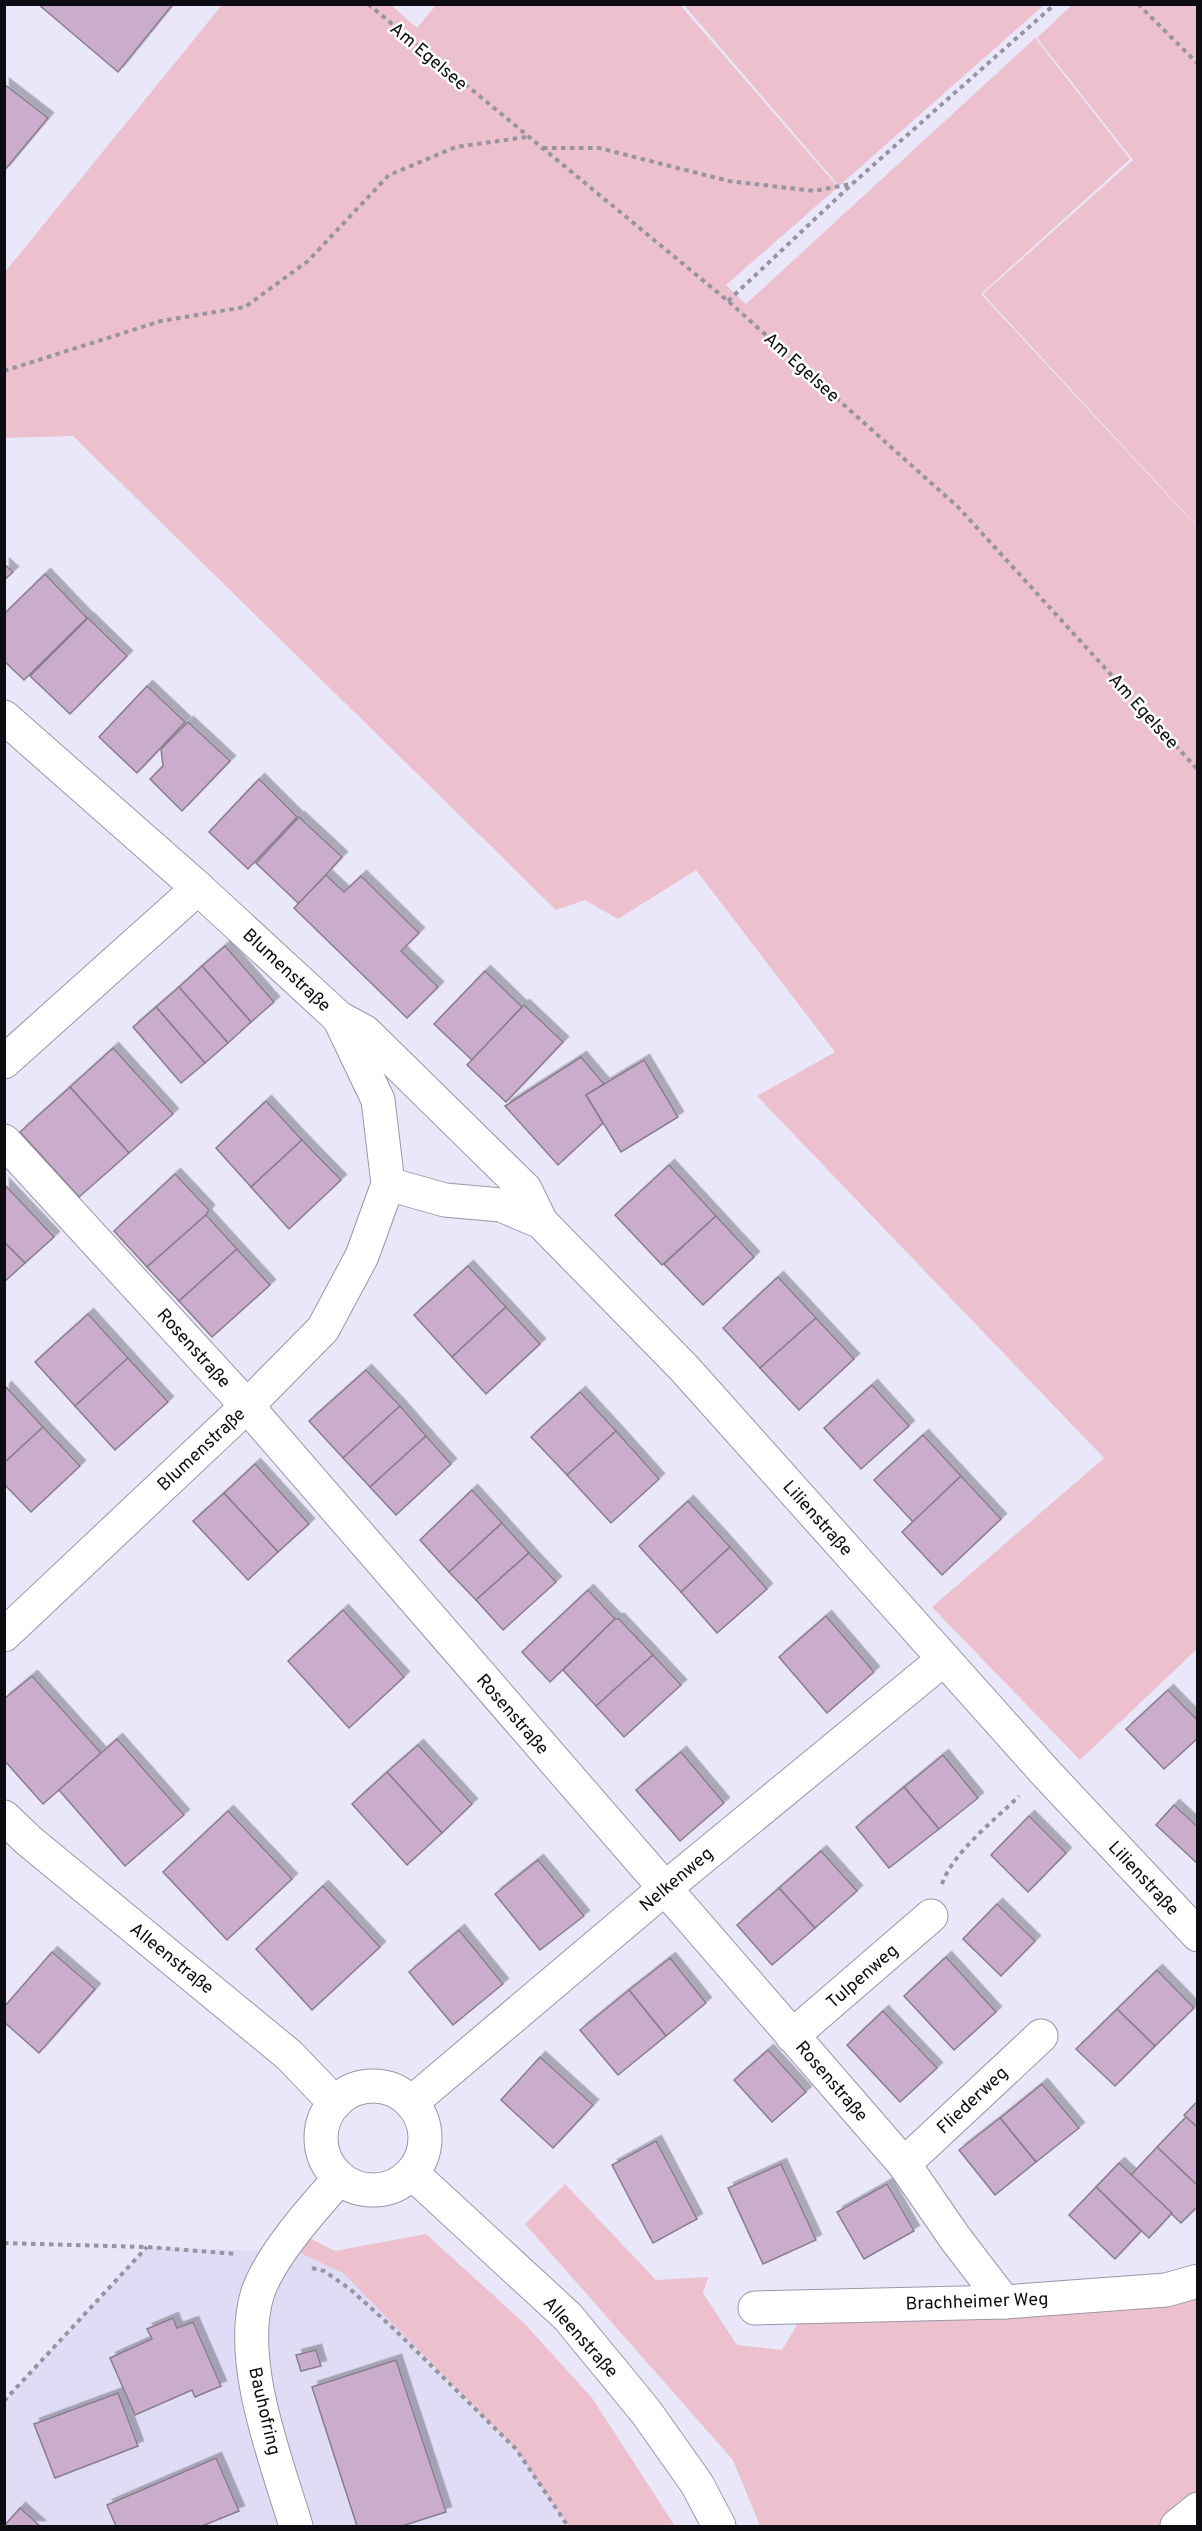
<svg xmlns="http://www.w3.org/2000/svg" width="1202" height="2531" viewBox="0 0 1202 2531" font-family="Overpass,sans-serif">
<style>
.built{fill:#e0dcf5}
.green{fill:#edc0ce}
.building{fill:#caaccc;stroke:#897d8a;stroke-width:1.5;filter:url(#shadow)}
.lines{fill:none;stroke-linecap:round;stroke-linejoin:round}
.minor-casing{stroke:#9997a8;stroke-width:35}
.path{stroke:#9694a1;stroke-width:4;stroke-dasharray:4.5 4.5;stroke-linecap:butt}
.minor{stroke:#fff;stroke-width:33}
.labels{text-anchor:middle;stroke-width:5;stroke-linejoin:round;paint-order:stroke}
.street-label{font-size:18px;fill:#0d0c12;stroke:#fff}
</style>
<defs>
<filter id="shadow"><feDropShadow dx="5.5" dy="-5.5" stdDeviation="0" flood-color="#0004"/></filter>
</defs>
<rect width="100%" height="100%" fill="#e9e7f9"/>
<path class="built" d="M147,2247l151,5 45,21 173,176 52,77h-563l-1,-125z"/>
<g class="green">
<path d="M1073,4l124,1v521l-214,-232 150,-134 -96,-122z"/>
<path d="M222,5h169l26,23 19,-23h244l158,182 -112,98 20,19 289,-266 95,121 -149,135 216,233v1122l-117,111 -148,-153 172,-149 -347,-362 78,-44 -139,-182 -78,49 -33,-19 -29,10 -483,-474 -68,2v-166z"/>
<path d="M684,5h360l-205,181z"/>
<path d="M565,2184l91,96 52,-3 -5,16 34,52 45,5 18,-30h154l243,-21v227h-437l-27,-66 -208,-236z"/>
<path d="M426,2234l99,90 67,74 83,128h-107l-52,-77 -173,-176 -45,-21 9,-15 28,14z"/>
</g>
<g class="building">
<path d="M38,4h135l-55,68z"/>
<path d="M4,84l44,34 -44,53z"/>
<path d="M4,564l9,8 -9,8z"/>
<path d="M45,574l42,44 -63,62 -20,-19v-47z"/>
<path d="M88,618l39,38 -57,58 -40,-38z"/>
<path d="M147,686l38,36 -48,51 -38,-36z"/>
<path d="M188,722l42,39 -48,50 -32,-32 13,-13 -2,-17z"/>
<path d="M259,779l38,38 -49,52 -39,-37z"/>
<path d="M299,817l43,40 -43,47 -43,-41z"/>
<path d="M326,875l18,17 17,-16 58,57 -18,18 37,36 -31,31 -113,-110z"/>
<path d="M225,946l49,56 -23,20 -49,-56z"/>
<path d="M202,966l49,56 -23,21 -49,-56z"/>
<path d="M485,971l37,36 -50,53 -38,-36z"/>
<path d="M179,987l49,56 -23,20 -49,-56z"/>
<path d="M524,1005l39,37 -57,60 -39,-37z"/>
<path d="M156,1007l49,56 -24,20 -48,-56z"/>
<path d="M113,1048l60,66 -44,39 -59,-66z"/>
<path d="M581,1057l23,27 -18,11 17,28 -45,42 -53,-59z"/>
<path d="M644,1060l34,57 -57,35 -35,-57z"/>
<path d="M70,1087l59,66 -50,44 -59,-65z"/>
<path d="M266,1101l36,39 -51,47 -35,-39z"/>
<path d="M302,1140l39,40 -52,49 -38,-42z"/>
<path d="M669,1165l47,51 -54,49 -47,-50z"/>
<path d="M175,1174l34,36 -3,5 -59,52 -33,-36z"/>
<path d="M4,1184l50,53 -29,26 -21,-21z"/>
<path d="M206,1215l31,34 -58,52 -32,-34z"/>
<path d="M716,1216l38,41 -51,48 -39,-41z"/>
<path d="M4,1242l21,21 -21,19z"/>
<path d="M237,1249l33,36 -58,52 -33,-36z"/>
<path d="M468,1266l38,41 -54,50 -38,-42z"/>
<path d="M778,1277l38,41 -56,50 -37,-40z"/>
<path d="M506,1307l34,37 -54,50 -34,-37z"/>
<path d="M88,1314l40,44 -53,48 -40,-44z"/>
<path d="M816,1318l38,41 -55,51 -39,-42z"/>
<path d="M128,1358l40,44 -53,48 -40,-44z"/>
<path d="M366,1370l34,36 -57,52 -34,-37z"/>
<path d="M872,1385l37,41 -48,43 -37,-41z"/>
<path d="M6,1387l37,40 -39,36v-74z"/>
<path d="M580,1392l36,39 -49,44 -36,-38z"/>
<path d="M400,1406l26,30 -56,51 -27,-29z"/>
<path d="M43,1427l37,39 -49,46 -27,-28v-21z"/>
<path d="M616,1431l43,48 -48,44 -44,-48z"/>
<path d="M923,1435l38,41 -48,46 -39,-42z"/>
<path d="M426,1436l25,28 -55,51 -26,-28z"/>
<path d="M255,1464l54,60 -31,28 -54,-59z"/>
<path d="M961,1476l40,43 -59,56 -40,-43z"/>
<path d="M472,1490l30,33 -53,49 -29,-32z"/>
<path d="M224,1493l54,59 -30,28 -55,-59z"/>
<path d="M688,1501l42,46 -49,45 -42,-46z"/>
<path d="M502,1523l27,30 -53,47 -27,-28z"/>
<path d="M730,1547l37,42 -50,44 -36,-41z"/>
<path d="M529,1553l27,29 -53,48 -27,-30z"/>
<path d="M588,1590l27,29 -65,63 -28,-30z"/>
<path d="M343,1610l61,67 -55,51 -61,-67z"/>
<path d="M826,1616l48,56 -47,41 -48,-56z"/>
<path d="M615,1619h4l34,36 -57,51 -33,-36z"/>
<path d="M653,1655l28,30 -57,52 -28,-31z"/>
<path d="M32,1676l69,77 -58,51 -39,-44v-61z"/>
<path d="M1168,1690l30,31v17l-34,31 -38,-40z"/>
<path d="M117,1739l67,76 -59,51 -66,-76z"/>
<path d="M418,1745l54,59 -30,29 -55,-61z"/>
<path d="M681,1752l43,51 -44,38 -44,-51z"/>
<path d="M943,1755l35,43 -39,31 -35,-42z"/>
<path d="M387,1772l55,61 -35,32 -55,-61z"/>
<path d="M904,1787l35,42 -50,39 -33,-41z"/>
<path d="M1174,1805l24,22v37l-42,-39z"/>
<path d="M228,1811l64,68 -65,61 -64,-68z"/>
<path d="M1029,1816l37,37 -38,39 -37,-37z"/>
<path d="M821,1851l36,40 -42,37 -36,-40z"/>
<path d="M538,1860l46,56 -44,34 -45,-56z"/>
<path d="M323,1886l57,61 -68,63 -56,-61z"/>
<path d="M779,1888l36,40 -43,37 -35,-40z"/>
<path d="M997,1904l38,37 -34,35 -38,-37z"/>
<path d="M459,1930l44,54 -50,41 -44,-53z"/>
<path d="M52,1952l43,37 -56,64 -35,-31v-15z"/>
<path d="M946,1957l50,55 -42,38 -50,-54z"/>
<path d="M670,1958l36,45 -40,33 -37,-46z"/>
<path d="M1157,1970l37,38 -39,38 -38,-37z"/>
<path d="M629,1990l37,46 -48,39 -38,-45z"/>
<path d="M1117,2009l38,37 -40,40 -39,-37z"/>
<path d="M883,2011l54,57 -37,34 -53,-57z"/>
<path d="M768,2050l38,42 -34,30 -38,-42z"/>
<path d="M540,2057l53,48 -40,43 -52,-48z"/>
<path d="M1042,2084l37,44 -43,34 -36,-44z"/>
<path d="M1198,2101v27l-14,-13z"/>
<path d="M1186,2117l12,11v58l-41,-39z"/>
<path d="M1000,2118l36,44 -41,33 -36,-45z"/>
<path d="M656,2141l41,78 -44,24 -41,-78z"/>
<path d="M1157,2147l41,39v20l-17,17 -50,-48z"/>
<path d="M1119,2163l53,50 -23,25 -53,-51z"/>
<path d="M781,2164l35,76 -53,24 -35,-76z"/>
<path d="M887,2184l27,47 -50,28 -27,-47z"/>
<path d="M1096,2187l45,44 -26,28 -46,-44z"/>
<path d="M173,2318l4,10 16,-6 28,64 -26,11 -3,-7 -57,25 -25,-57 42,-19 -5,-10z"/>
<path d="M316,2350l5,16 -20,5 -5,-16z"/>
<path d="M396,2360l50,152 -44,14h-45l-45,-139z"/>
<path d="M118,2393l20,53 -83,32 -21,-54z"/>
<path d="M216,2458l23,53 -37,15h-86l-9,-21z"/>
<path d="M20,2508l20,18h-36z"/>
</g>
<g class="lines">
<defs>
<g id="minor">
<path d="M4,717l194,171 141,130 39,82 10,84 -26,72 -39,73 -76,77 -243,229"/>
<path d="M341,1019l24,13 160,157 16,33"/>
<path d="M4,1062l194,-174"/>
<path d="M4,1141l243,265 657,758 51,74 49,64"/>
<path d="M388,1184l57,16 56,5 40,17 143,146 361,404 153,163"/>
<path d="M4,1817l24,23 261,215 46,48"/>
<path d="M792,2036l139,-120"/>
<circle cx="373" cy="2138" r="52"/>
<path d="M411,2103l253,-214 280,-230"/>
<path d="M904,2164l137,-128"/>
<path d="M412,2173l156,144 78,95 51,72 22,42"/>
<path d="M755,2308l249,-6 162,-12 32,-9"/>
<path d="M296,2526c-20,-66 -60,-167 -38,-234 13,-37 56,-85 82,-114"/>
<path d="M1177,2526l21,-17"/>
</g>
</defs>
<use href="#minor" class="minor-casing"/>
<g class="path">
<path d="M368,4l360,297 230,206 240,263"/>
<path d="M1138,4l60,60"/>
<path d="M543,148h56l130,33 85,10 37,-7"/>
<path d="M728,301l124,-117 203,-180"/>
<path d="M4,371l157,-50 84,-14 63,-46 81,-86 67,-28 70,-10"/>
<path d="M942,1884c11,-32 53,-64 77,-88"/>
<path d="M4,2243l143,4 90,7"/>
<path d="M312,2268l12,3 26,18 43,39 123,121 52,77"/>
<path d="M4,2401l143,-154"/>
</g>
<use href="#minor" class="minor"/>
</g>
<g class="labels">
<g class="street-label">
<text transform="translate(429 56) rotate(40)" y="6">Am Egelsee</text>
<text transform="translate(802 367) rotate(42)" y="6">Am Egelsee</text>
<text transform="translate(1144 711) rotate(48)" y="6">Am Egelsee</text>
<text transform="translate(287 970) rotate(43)" y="6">Blumenstraße</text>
<text transform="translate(194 1348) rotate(48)" y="6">Rosenstraße</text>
<text transform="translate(201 1449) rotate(-43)" y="6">Blumenstraße</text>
<text transform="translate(818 1518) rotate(48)" y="6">Lilienstraße</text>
<text transform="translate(513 1714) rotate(49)" y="6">Rosenstraße</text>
<text transform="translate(1144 1878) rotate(47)" y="6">Lilienstraße</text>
<text transform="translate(676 1879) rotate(-40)" y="6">Nelkenweg</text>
<text transform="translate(172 1958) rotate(39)" y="6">Alleenstraße</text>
<text transform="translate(862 1976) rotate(-41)" y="6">Tulpenweg</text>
<text transform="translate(832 2081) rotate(49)" y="6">Rosenstraße</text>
<text transform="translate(972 2100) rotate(-43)" y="6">Fliederweg</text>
<text transform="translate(977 2301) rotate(-2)" y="6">Brachheimer Weg</text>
<text transform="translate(581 2337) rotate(48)" y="6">Alleenstraße</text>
<text transform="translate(265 2411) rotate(77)" y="6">Bauhofring</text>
</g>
</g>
<rect width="1202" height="2531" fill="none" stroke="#0d0c12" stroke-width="12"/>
</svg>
